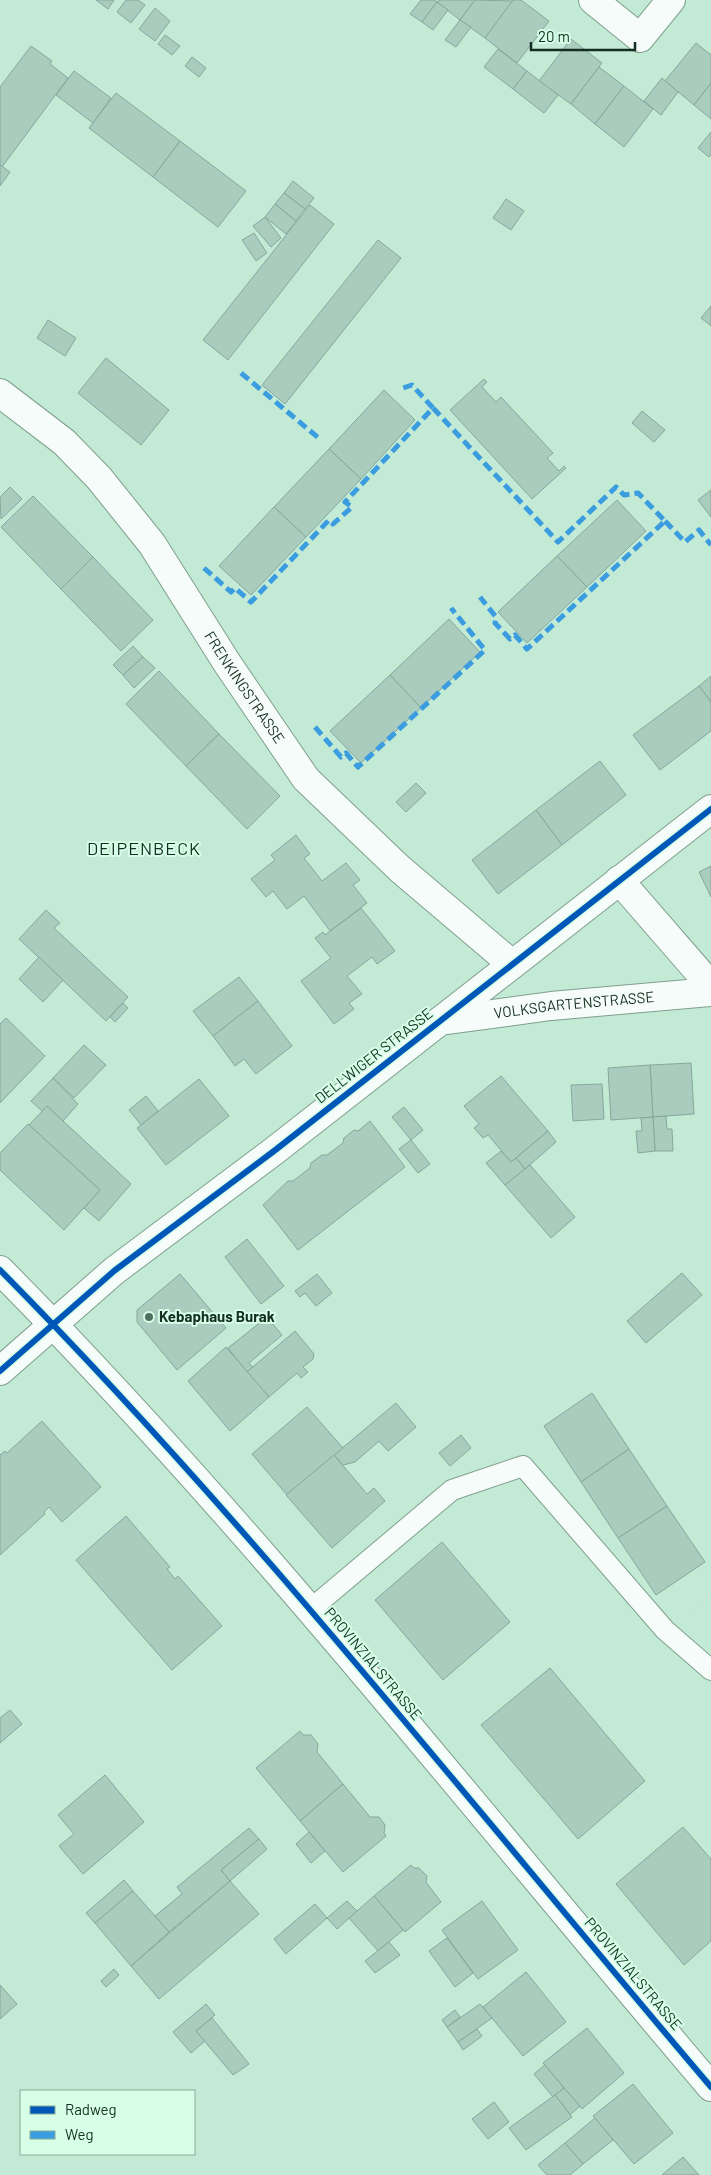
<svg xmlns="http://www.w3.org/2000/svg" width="711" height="2175" viewBox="0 0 711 2175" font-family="Barlow,sans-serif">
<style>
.building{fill:#aaccbf;stroke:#85a89b}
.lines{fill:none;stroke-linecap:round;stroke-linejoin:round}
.lane-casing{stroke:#809f8e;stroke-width:22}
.street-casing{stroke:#809f8e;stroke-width:30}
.primary-casing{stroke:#809f8e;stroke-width:30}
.path{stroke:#d1ded7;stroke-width:3;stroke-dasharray:1 4;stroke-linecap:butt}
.lane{stroke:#f6fcf9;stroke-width:20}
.street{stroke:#f6fcf9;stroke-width:28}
.primary{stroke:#f6fcf9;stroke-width:28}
.quiet{stroke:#3b9de0;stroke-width:5;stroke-dasharray:10 5;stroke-linecap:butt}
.cycleway-casing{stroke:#d7ffe7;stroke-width:9}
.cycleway{stroke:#0057b8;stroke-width:6}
.poi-dot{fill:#517060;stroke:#d7ffe7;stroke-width:2}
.labels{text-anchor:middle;stroke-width:4;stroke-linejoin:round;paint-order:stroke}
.street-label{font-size:15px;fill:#142f21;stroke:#d7ffe7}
.poi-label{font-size:15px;font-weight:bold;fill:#142f21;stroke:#d7ffe7;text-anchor:start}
.quarter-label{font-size:18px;letter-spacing:1px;fill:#142f21;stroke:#d7ffe7}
</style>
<rect width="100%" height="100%" fill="#c3ead4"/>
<g class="building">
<path d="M96,0h18l-6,9z"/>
<path d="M126,0h12l7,5 -14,18 -14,-11z"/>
<path d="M421,0h14l2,2 -15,20 -12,-8z"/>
<path d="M439,0h36l-15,20 -23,-18z"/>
<path d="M475,0l38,1 -28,37 -25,-18z"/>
<path d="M521,0l28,21 -32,42 -32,-25 28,-38z"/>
<path d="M437,2l11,8 -15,20 -11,-8z"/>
<path d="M155,8l15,13 -15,20 -16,-12z"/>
<path d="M460,20l11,7 -15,20 -11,-7z"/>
<path d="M165,35l15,11 -8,9 -14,-11z"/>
<path d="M571,39l31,24 -31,41 -32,-23z"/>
<path d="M696,43l15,12v28l-17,22 -29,-24z"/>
<path d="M31,46l21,15 -2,3 18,14 -66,89 -2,-2v-78z"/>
<path d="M498,49l29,22 -14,18 -29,-22z"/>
<path d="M192,57l14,11 -7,9 -14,-11z"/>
<path d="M599,67l25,19 -29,38 -24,-20z"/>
<path d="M74,71l37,27 -18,25 -37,-28z"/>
<path d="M527,71l31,24 -14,18 -31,-24z"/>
<path d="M662,78l16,14 -17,23 -17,-14z"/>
<path d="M711,83v36l-17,-14z"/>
<path d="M624,86l29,23 -29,38 -29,-23z"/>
<path d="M116,93l64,48 -27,36 -64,-49z"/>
<path d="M711,132v23l-2,2 -11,-9z"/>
<path d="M180,141l66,50 -28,36 -65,-50z"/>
<path d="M0,165l10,7 -10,14z"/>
<path d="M293,181l21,17 -9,11 -21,-16z"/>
<path d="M284,193l21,16 -9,12 -21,-17z"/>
<path d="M506,199l18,12 -13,19 -18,-12z"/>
<path d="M275,204l21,17 -10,13 -21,-17z"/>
<path d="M310,205l24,19 -106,136 -25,-20z"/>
<path d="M265,217l16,21 -10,9 -18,-21z"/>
<path d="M254,233l13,20 -11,8 -14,-21z"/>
<path d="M378,240l23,18 -116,146 -23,-19z"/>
<path d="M711,306v20l-10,-8z"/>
<path d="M48,320l28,18 -11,18 -28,-18z"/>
<path d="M106,358l63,52 -28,35 -63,-52z"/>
<path d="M484,379l3,3 -5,5 14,15 5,-5 52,56 -6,5 12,13 5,-5 2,2 -34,31 -82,-89z"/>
<path d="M384,390l31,30 -54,59 -32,-30z"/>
<path d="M642,411l23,19 -11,12 -22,-19z"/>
<path d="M329,449l32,30 -55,58 -32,-30z"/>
<path d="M10,487l12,12 -21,20 -1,-22z"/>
<path d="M711,490v27l-13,-17z"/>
<path d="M33,496l60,61 -32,32 -60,-62z"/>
<path d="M617,500l29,31 -59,56 -30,-31z"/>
<path d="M274,507l32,30 -55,58 -32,-29z"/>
<path d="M557,556l30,31 -60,56 -29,-31z"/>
<path d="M93,557l60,63 -32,31 -60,-62z"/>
<path d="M449,619l31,33 -59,56 -31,-33z"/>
<path d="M133,646l10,11 -20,18 -10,-10z"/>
<path d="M143,657l12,11 -21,20 -11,-13z"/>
<path d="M159,671l60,63 -33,32 -60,-62z"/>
<path d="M390,675l31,33 -60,55 -31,-32z"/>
<path d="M711,676v26l-12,-16z"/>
<path d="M699,686l12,16v29l-51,39 -27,-35z"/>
<path d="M219,734l61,62 -33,33 -61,-63z"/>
<path d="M600,761l26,34 -64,50 -26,-35z"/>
<path d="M416,783l10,10 -20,19 -10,-10z"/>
<path d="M536,810l26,35 -64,49 -26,-34z"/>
<path d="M296,835l14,19 -6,4 18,23 24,-18 14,17 -7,5 14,18 -37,28 -26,-35 -17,13 -14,-18 -7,6 -15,-18 24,-19 -4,-5z"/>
<path d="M711,866v31l-12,-25z"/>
<path d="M361,908l34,43 -18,13 -5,-7 -25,19 15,18 -13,9 5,6 -20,15 -33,-43 30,-23 -16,-20 8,-6 2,3z"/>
<path d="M46,910l14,13 -6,5 74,69 -22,24 -87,-82z"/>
<path d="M39,957l24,23 -20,22 -24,-23z"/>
<path d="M239,977l19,24 -45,35 -20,-25z"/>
<path d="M258,1001l34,45 -36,28 -12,-15 -9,7 -22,-30z"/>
<path d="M123,1003l5,5 -13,14 -5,-5z"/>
<path d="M6,1018l39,38 -45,47v-79z"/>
<path d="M84,1045l22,20 -32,33 -21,-20z"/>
<path d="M691,1063l3,51 -41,3 -3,-52z"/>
<path d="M650,1065l3,52 -42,3 -3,-52z"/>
<path d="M501,1076l47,55 -37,31 -23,-27 -5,3 -9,-10 5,-4 -15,-18z"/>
<path d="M53,1078l25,26 -15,17 -16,-15 -5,5 -11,-10z"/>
<path d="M199,1079l30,37 -63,49 -29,-37z"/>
<path d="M602,1084l2,35 -31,2 -2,-36z"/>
<path d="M146,1096l12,15 -17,14 -12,-15z"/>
<path d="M47,1106l84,78 -32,37 -15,-13 16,-18 -71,-65z"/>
<path d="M404,1107l19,23 -12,10 -19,-23z"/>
<path d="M666,1116l1,13h5l1,22h-18l-2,-34z"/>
<path d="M653,1117l2,34 -17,2 -2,-22h6l-1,-13z"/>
<path d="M370,1121l35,46 -107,83 -35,-45 25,-24h5l17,-13 1,-5 11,-8h5l16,-12 1,-5 10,-8 4,1z"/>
<path d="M28,1124l72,66 -36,40 -64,-60v-17z"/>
<path d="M548,1131l8,11 -31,27 -9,-11z"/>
<path d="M411,1140l19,24 -12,9 -19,-24z"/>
<path d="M501,1151l10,11 5,-4 9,11 -20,16 -19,-22z"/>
<path d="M530,1165l45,52 -24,21 -46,-53z"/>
<path d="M247,1239l37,47 -23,18 -36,-47z"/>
<path d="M682,1273l20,22 -56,48 -19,-22z"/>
<path d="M180,1274l46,54 -49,42 -40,-48v-12z"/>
<path d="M317,1274l15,19 -16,13 -11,-13 -5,4 -5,-6z"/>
<path d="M267,1317l15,18 -33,28 4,4 -6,5 -19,-24z"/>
<path d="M295,1331l19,23 -1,5 -10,8 5,5 -7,6 -4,-5 -28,24 -22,-25z"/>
<path d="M226,1347l43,50 -39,34 -42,-50z"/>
<path d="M592,1393l37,56 -48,33 -37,-56z"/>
<path d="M396,1403l20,24 -28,24 -9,-10 -24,21 -12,3 -9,-10z"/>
<path d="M307,1407l36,41 -56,47 -35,-41z"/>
<path d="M42,1421l59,66 -39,35 -13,-15 -5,5 1,2 -45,41v-100l5,-4 2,2z"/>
<path d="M461,1435l10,13 -21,18 -11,-13z"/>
<path d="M629,1449l38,57 -49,32 -37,-56z"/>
<path d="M334,1455l33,39 7,-6 11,13 -53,47 -46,-53z"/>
<path d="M667,1506l38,56 -49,33 -38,-57z"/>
<path d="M126,1516l44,51 -3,2 8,10 3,-3 44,50 -50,44 -96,-110z"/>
<path d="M442,1542l68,80 -67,58 -68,-80z"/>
<path d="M550,1668l95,113 -67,58 -97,-114z"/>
<path d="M10,1710l12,14 -22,19v-25z"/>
<path d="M300,1731l3,4h8l7,9 -1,8 26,32 -43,37 -44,-53z"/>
<path d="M105,1775l39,47 -61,52 -24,-28 15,-12 -16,-19z"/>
<path d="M343,1784l27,33h9l6,8 -1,8 2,3 -43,36 -43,-51z"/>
<path d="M683,1827l28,32v82l-27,24 -68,-81z"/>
<path d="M249,1828l10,11 -38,31 9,11 -61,51 -14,-16 27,-22 -5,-7z"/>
<path d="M309,1832l16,19 -14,12 -15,-19z"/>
<path d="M259,1839l8,10 -37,32 -9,-11z"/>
<path d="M411,1865l3,3h5l8,8 -1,6 15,20 -36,30 -31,-36z"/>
<path d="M124,1880l9,11 -38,32 -9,-10z"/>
<path d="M230,1881l29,33 -100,85 -28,-33z"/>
<path d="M133,1891l36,41 -38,34 -36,-43z"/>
<path d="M374,1896l29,34 -25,21 -29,-33z"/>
<path d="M347,1901l10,10 -20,18 -10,-11z"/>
<path d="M482,1901l36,49 -40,29 -36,-49z"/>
<path d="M315,1904l12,14 -41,36 -12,-15z"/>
<path d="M447,1938l26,35 -18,14 -26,-36z"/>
<path d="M389,1942l11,13 -25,18 -10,-12z"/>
<path d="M114,1969l5,6 -13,12 -5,-6z"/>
<path d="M526,1972l40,50 -43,34 -40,-49z"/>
<path d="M0,1985l17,19 -17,15z"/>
<path d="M206,2004l9,11 -19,16 9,10 -14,12 -18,-21z"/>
<path d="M480,2004l12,14 -34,24 -11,-15z"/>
<path d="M455,2010l5,7 -13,10 -5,-7z"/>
<path d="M212,2018l37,46 -16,11 -37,-44z"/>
<path d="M587,2028l37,45 -42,36 -39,-46z"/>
<path d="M477,2029l5,7 -19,14 -5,-8z"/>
<path d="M545,2065l19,23 -11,9 -19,-23z"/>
<path d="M633,2084l40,49 -39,31 -41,-48z"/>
<path d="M564,2088l16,18 -10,9 -15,-20z"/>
<path d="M555,2095l17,22 -46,33 -17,-22z"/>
<path d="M494,2102l15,20 -21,17 -16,-20z"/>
<path d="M595,2118l18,22 -30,24 -18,-21z"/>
<path d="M565,2143l18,21 -13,11h-23l-9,-10z"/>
<path d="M683,2157l16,18h-37z"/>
</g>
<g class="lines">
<defs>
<path id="lane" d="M311,1609l141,-119 71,-24 142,164 46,40"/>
<g id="street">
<path d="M593,0l47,38 31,-38"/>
<path id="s1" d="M0,393l64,49 35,36 53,66 75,119 79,116 94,90 112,95"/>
<path d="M619,880l92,106"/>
<path id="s2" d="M440,1021l111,-15 160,-14"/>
<path d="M0,1371l114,-100 160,-120 437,-342"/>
</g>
<path id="primary" d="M0,1270c254,257 477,542 711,817"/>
</defs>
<use href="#lane" class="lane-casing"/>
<use href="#street" class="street-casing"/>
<use href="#primary" class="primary-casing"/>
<path class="path" d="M688,1614l23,-17"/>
<use href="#lane" class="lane"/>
<use href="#street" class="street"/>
<use href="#primary" class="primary"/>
<g class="quiet">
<path d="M241,373l80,67"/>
<path d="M433,408l125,134 58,-55 8,8 14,-2 27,28 -138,128 -12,-14 -5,4 -15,-16 1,-6 -16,-20"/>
<path d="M665,521l20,21 14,-12 12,15"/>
<path d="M204,568l27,24 4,-4 16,14 78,-82 4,4 19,-17 -7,-5 88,-94 -21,-23 -9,3"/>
<path d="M315,727l26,30 5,-4 12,14 127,-117 -34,-42"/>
</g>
<defs>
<g id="cycleway">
<path d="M0,1270c254,257 477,542 711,817"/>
<path d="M0,1371l114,-100 160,-120 437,-342"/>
</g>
</defs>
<use href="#cycleway" class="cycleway-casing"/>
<use href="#cycleway" class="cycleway"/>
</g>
<circle class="poi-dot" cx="149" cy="1317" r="5"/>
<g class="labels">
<g class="street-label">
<text dy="5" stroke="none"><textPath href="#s1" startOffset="386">FRENKINGSTRASSE</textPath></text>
<text dy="5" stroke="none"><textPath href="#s2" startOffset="135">VOLKSGARTENSTRASSE</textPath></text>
<text transform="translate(374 1056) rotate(-38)" y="5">DELLWIGER STRASSE</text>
<text transform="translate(373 1664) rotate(50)" y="5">PROVINZIALSTRASSE</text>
<text transform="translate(633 1974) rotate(50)" y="5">PROVINZIALSTRASSE</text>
</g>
<g class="poi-label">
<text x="159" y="1322">Kebaphaus Burak</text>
</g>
<g class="quarter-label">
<text x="144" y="855">DEIPENBECK</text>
</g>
</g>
<rect x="20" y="2090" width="175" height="65" fill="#d7ffe7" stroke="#89ac98"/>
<rect x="30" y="2106" width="25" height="8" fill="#0057b8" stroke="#89ac98"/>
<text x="65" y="2115" font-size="15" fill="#142f21">Radweg</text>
<rect x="30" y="2131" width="25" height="8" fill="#3b9de0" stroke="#89ac98"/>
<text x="65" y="2140" font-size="15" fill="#142f21">Weg</text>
<path d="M531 42v8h104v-8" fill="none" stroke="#142f21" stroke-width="2.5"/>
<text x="538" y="42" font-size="15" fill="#142f21" stroke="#d7ffe7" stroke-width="4" paint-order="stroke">20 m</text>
</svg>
